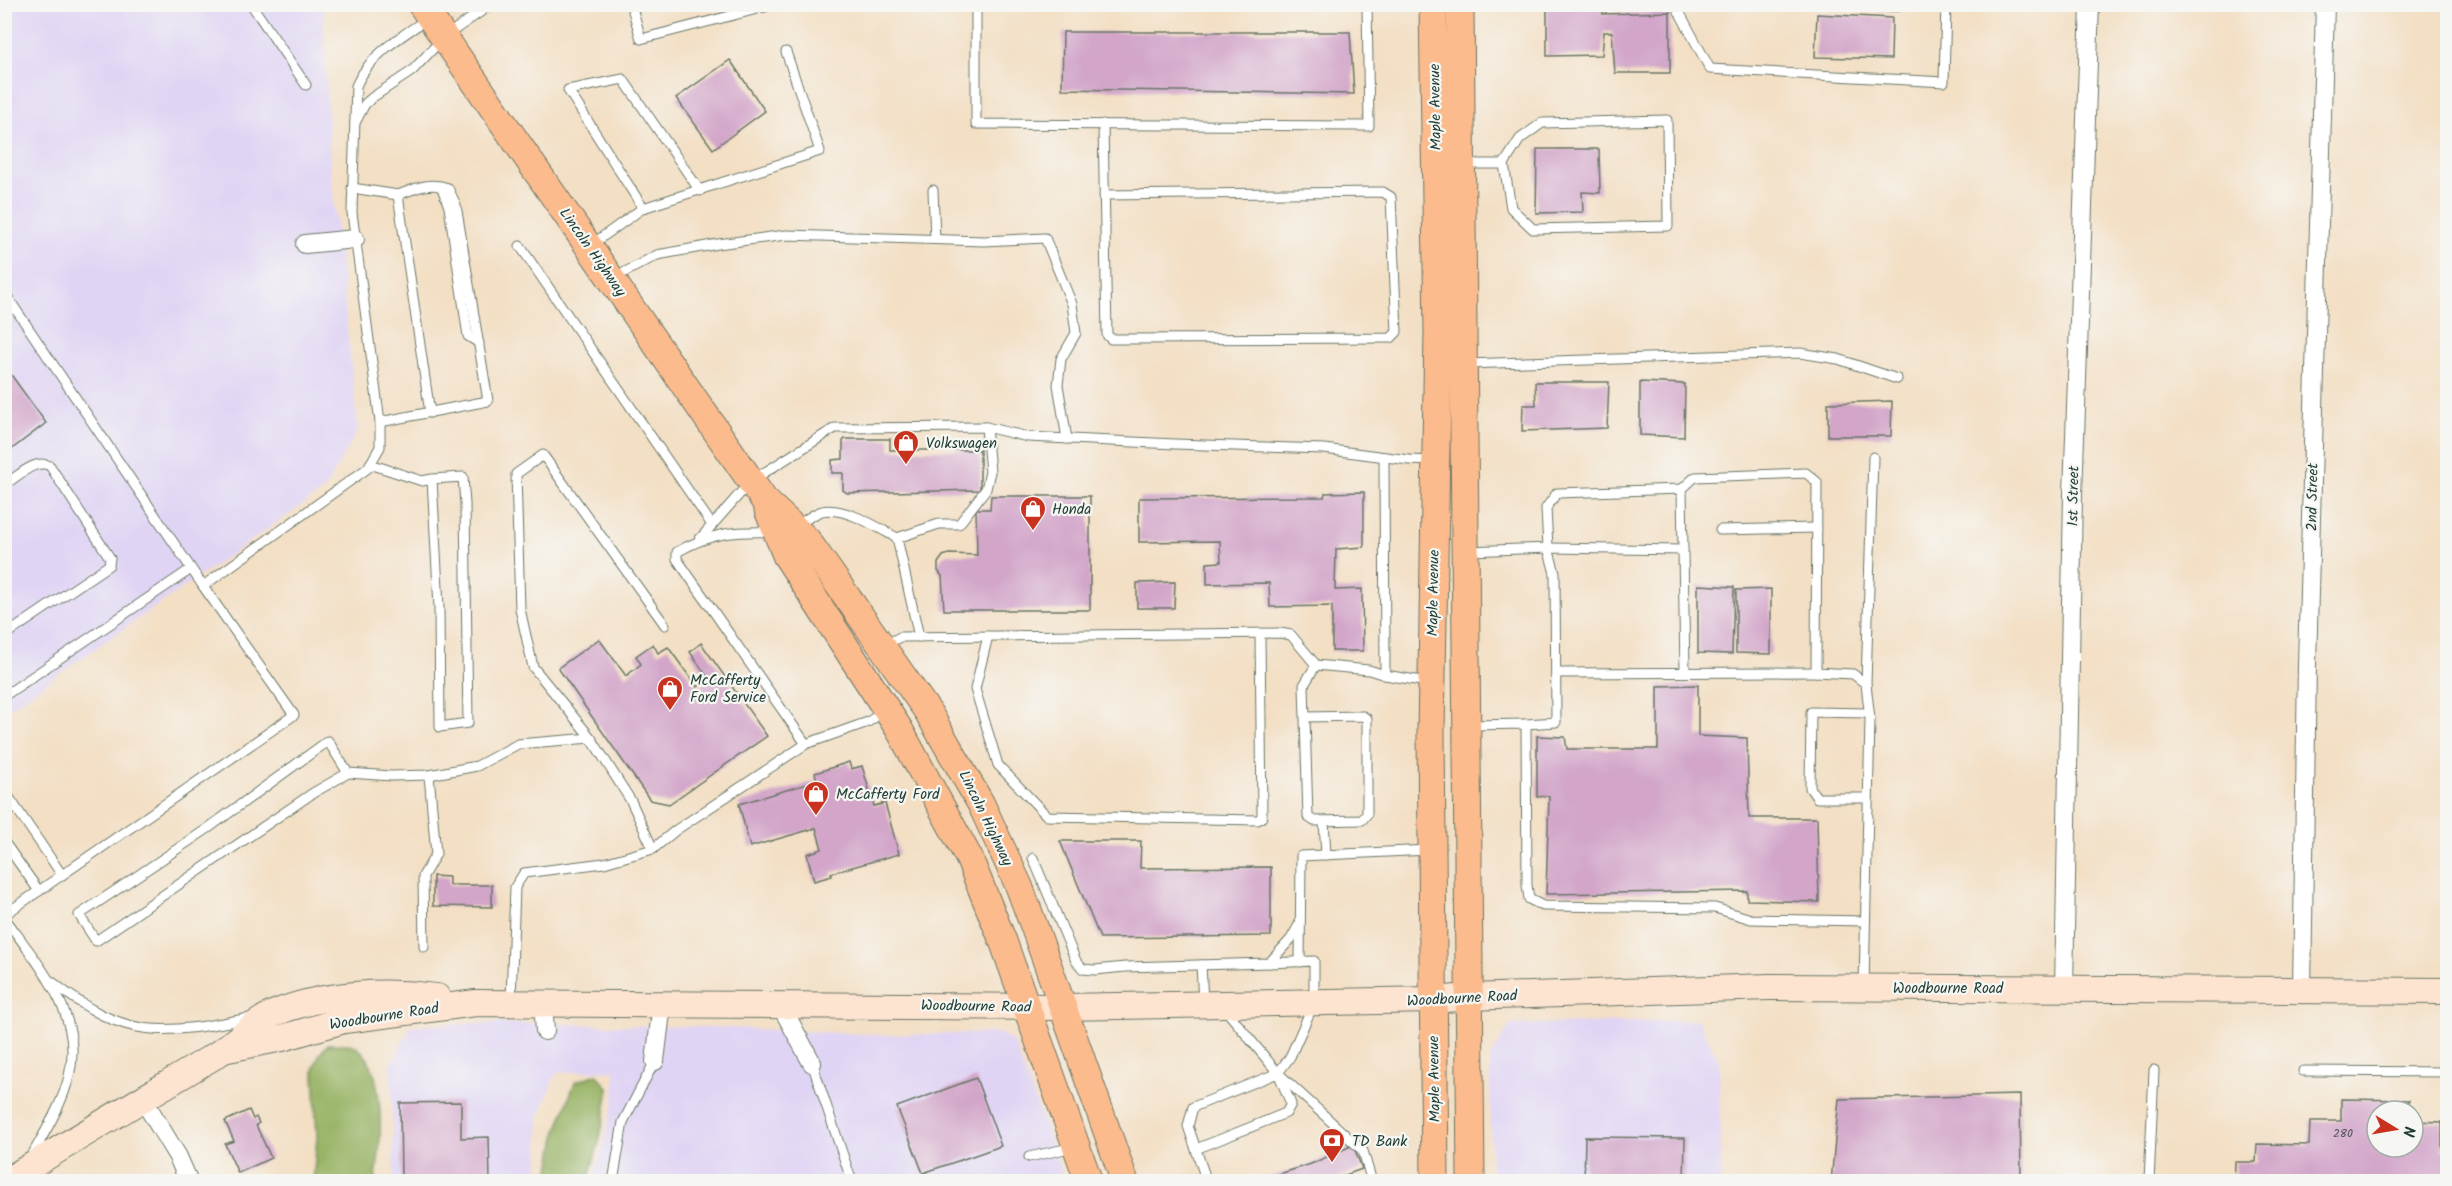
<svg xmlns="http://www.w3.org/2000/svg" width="2452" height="1186" viewBox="0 0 2452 1186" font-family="Kalam,sans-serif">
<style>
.built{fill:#e0d4f4}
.forest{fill:#99b466;stroke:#5c784d;stroke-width:1.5}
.building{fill:#d2a5c9}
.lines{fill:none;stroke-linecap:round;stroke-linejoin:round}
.service-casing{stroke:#697666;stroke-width:11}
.minor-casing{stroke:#697666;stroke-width:20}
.secondary-casing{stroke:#697666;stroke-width:28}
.primary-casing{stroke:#697666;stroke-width:29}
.service{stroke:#fff;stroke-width:9}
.minor{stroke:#fff;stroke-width:18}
.secondary{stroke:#fde4d1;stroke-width:26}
.primary{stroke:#fbbb8d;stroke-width:27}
.labels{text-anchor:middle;stroke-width:4.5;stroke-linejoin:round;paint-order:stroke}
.number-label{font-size:12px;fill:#4c5759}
.street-label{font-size:15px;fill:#1f3d34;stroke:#f6f6f2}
.poi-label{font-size:15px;fill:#1f3d34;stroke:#f6f6f2;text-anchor:start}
</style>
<rect width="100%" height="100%" fill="#f6f6f2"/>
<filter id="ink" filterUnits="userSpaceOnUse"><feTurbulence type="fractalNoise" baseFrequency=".0167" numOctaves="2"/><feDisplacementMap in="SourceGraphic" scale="12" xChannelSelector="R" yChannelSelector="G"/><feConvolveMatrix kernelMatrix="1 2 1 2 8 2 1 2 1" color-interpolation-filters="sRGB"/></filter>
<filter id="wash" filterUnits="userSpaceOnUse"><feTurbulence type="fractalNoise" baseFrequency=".008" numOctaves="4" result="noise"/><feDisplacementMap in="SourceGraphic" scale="24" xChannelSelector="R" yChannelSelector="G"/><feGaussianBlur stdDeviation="1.35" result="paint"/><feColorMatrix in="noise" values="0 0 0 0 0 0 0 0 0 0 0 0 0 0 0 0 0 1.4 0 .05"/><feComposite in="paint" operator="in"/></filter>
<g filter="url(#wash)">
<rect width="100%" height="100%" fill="#f3dfc4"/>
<g class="built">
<path d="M5,5h318l7,160 28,265 -34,60 -319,221z"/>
<path d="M1698,1020l21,41 2,120h-230l-1,-122 20,-34z"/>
<path d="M494,1023l218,4 170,8 117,-2 14,8 52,140h-472l21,-79 1,-32 -59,3 -17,44v64h-145l-3,-117 20,-38z"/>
</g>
<g class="forest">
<path d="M328,1044c7,1 18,-1 24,1 37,15 29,106 23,136h-62l4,-43 -3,-68 5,-15z"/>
<path d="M597,1074l12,15 -9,49 -12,43h-40l9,-50 18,-49z"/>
</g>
<g id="blocks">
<g class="building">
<path d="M1827,4h72v7l-72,-3z"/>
<path d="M1547,6h55l1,8 67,-2v61h-55l-3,-41h-8l-2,23 -55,1z"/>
<path d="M1817,14l75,4 -1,41 -76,-2z"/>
<path d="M1063,32h287l4,62 -292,-5z"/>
<path d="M730,60l35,51 -52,38 -37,-51z"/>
<path d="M1537,149h62l1,44 -18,-1 1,20 -47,1z"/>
<path d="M4,365l42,58 -42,32z"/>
<path d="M1535,382h74l-2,46 -85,3 1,-26h13z"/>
<path d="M1640,382l45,2 -1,53 -44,-2z"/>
<path d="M1892,401l-1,35h-63v-33z"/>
<path d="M845,439h45v11h90v40l-133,3 -4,-3v-17h-11v-13l11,-1v-18z"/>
<path d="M1364,492v55l-28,2 -1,41 27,-1 1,62h-31v-45l-62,1 -1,-24 -62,1v-21l14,-1 -1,-21 -81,1v-44l185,-1 1,-4z"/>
<path d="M991,496h99v114h-146l-2,-34 -4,-5v-8l5,-7 6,-2 28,1 -1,-46h14z"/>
<path d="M1175,582l-1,26h-37v-25z"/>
<path d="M1698,585l36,2 -2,67 -34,-1z"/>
<path d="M1771,589v65l-35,-1v-63z"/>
<path d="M599,639l27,37 15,-12 -5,-8 17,-12 5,9 10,-6 29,40 13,-6 -20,-29 11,-9 66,93 -98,68 -19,-4 -92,-132z"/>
<path d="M1698,685v51l49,2 2,80h68l2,84 -72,-2v-9l-201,3 3,-98 -12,1v-61l28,1 2,12h91v-63z"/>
<path d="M849,762l2,7 11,-3 12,40 11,-3 14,51 -68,19 1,3 -18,5 -7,-27 15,-5 -6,-21 -66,19 -11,-43 78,-23 -2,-8z"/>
<path d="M1060,841h81l-1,27 131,-1v69l-171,2z"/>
<path d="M433,876l16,1v8h43v22l-59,-1z"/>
<path d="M976,1078l25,68 -78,27 -26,-66z"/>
<path d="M2020,1095l1,87h-190l8,-83z"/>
<path d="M2341,1099l68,1 -1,11h-31v36h36v-26l29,1v28h6v32h-214l1,-20h21l1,-18 52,1 1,-24h31z"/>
<path d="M461,1102v36l28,-1 1,45h-89l-1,-79z"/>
<path d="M249,1110l4,9 3,-2 3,6 -3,2 15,33 -33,15 -13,-29 9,-3 -9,-20z"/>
<path d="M1585,1137l100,1 -1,44h-100z"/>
<path d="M1353,1145l9,24 -36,13h-72l57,-18z"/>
</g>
</g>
</g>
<g filter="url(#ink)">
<use href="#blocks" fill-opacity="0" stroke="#697666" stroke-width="1.5"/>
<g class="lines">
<defs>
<g id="service">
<path d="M251,4l55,81"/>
<path d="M631,4l10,35 135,-35"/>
<path d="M976,4v120l393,2 -2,-122"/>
<path d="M1675,4l35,65 234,13 2,-78"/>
<path d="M355,123l10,-19 8,-7 39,-26 32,-34 48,-33"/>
<path d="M1103,124l4,211 4,4 280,-1 6,-6 -6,-135 -8,-5 -279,3"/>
<path d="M1464,164h40l7,44 22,21 135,-3 -1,-106 -125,3 -22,16 -16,25"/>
<path d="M352,188l46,7"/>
<path d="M442,188l7,19 19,129 11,7"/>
<path d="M933,190l2,49"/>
<path d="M643,208l-75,-118 55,-11 77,112"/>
<path d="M591,245l52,-37 177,-57 -34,-99"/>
<path d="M520,246l192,279"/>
<path d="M614,278l43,-23 61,-11 68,-9 198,6 61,-3 27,66 4,29 -15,26 -3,26 9,54"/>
<path d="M4,292l199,294"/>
<path d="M1466,364l334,-11 38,6 59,20"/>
<path d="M380,422l108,-21 -32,-196 -8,-17c-18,-7 -32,0 -50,7l32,218"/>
<path d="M1384,457l1,218 43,7"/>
<path d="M370,464l52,17 10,-2 7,128 1,120 28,-4 -3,-219 -2,-27 -31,2"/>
<path d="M4,485c14,-8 30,-27 46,-19l60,92 -1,7 -105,71"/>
<path d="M1682,489l3,183"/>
<path d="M797,525c7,-4 16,-11 25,-14 22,-5 57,17 75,27l22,99"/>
<path d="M1720,530l97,-2"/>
<path d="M774,532c-39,-1 -62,0 -97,20v7l129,185"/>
<path d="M897,538l42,-14h20l27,-35 4,-17 -4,-45"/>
<path d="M699,540l52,-59 84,-53 151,-1 42,10 147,7 149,5 85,11 24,1"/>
<path d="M1468,551l80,-3 135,2"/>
<path d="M988,636l-13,53 23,76 49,51 211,4 4,-3 -2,-184"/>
<path d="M885,645l15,-8 380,-4 11,2 25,30 53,5 16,5"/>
<path d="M1556,673l260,-1"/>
<path d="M1866,684l7,-227"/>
<path d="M4,696l187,-127"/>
<path d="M1305,717l58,-1 4,3v95l-5,6 -48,1 -6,-4 -4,-132 12,-20"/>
<path d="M1526,724l30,-2 -1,-149 -7,-25 -2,-40 11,-15 125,-4 13,-12 111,-4 11,9 -1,190 37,2 13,10 4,35 -6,268"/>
<path d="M1470,725l56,-1 1,161 2,14 14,7 172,2 36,11 114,2"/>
<path d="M591,738l-58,-71 -13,-58 -4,-135 27,-19 122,170"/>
<path d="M348,773l-35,20 -217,148 -17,-26 128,-86 121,-88 20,32 44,3 37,-1 48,-9 41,-22 73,-6 40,63 22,48"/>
<path d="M4,790l58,85"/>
<path d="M1868,798h-51l-7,-10 1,-76 58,1"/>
<path d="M1324,821l2,34"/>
<path d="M4,842l35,49"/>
<path d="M1033,858l43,103 7,8 12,1 30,-3 144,-4 22,-24 9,-16"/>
<path d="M4,915l290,-200 -91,-129 165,-118 12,-21v-25l-28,-209 4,-127c15,-37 63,-60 94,-82"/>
<path d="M4,917c33,46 81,98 65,159 -7,30 -25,57 -39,83"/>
<path d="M424,947l-1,-71 13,-22 -7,-79"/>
<path d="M1300,962l1,-106 129,-6"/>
<path d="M1201,965l2,37"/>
<path d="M51,981c75,60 110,54 199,37"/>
<path d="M511,1000l4,-113 9,-14 80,-10 49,-14 23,-19 130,-86 62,-22 15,-10"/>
<path d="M1225,1009l53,64 85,78 9,31"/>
<path d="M812,1063l40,119"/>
<path d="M2303,1071l145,1"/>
<path d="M1196,1149l90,-36 5,-9 -12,-29"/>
<path d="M1029,1157l45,-10"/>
<path d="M613,1182l10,-60 32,-61"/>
<path d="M1207,1182l-19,-56 5,-19 85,-34 12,-16 24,-54v-42l-45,2"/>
<path d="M2149,1182l5,-112"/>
</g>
<g id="minor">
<path d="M305,244l50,-5"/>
<path d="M2064,989l9,-495 17,-490"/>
<path d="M2302,990l5,-325 18,-661"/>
<path d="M543,1003l2,28"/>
<path d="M780,1004l32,59"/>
<path d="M655,1061l7,-57"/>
<path d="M143,1099l35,58 11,25"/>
</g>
<g id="secondary">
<path d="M223,1050l59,-12 62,-18 132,-17 587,4 370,-7 36,-3 300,-10 679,4"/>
<path d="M5,1182c70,-43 141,-85 211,-127 19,-12 39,-34 59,-42 49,-20 110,-23 162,-16"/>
</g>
<g id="primary">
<path d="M421,4l343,496 43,40 121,172 53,92 38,82 16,43 90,253"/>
<path d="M1433,4l5,328 -7,401 4,449"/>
<path d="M1460,4l11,1178"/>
<path d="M768,510l18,45 113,174 70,129 34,83 86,241"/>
</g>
</defs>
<use href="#service" class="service-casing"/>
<use href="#minor" class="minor-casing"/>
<use href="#secondary" class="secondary-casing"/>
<use href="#primary" class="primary-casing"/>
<use href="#service" class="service"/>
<use href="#minor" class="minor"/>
<use href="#secondary" class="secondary"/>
<use href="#primary" class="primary"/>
</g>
</g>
<defs>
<symbol id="shop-pin" viewBox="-11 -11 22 30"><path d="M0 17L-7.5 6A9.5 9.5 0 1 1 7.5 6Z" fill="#c8321e" stroke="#f6f6f2"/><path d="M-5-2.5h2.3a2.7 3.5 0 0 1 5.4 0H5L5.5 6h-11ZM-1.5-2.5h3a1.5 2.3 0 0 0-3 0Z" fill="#fff"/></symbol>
<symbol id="bank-pin" viewBox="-11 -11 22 30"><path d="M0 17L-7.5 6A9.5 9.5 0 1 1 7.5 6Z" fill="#c8321e" stroke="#f6f6f2"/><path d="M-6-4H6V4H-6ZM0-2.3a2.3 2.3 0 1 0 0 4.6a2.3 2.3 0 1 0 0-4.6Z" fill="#fff"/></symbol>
</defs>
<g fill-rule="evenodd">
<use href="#shop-pin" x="891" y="428" width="30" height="40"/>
<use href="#shop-pin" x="1018" y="494" width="30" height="40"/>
<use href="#shop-pin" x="655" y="674" width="30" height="40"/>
<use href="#shop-pin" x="801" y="779" width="30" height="40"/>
<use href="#bank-pin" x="1317" y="1126" width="30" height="40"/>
</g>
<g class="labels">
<g class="number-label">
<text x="2343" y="1137">280</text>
</g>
<g class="street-label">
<text transform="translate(1435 107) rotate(-91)" y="5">Maple Avenue</text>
<text transform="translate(593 252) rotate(55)" y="5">Lincoln Highway</text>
<text transform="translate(2073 496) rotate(-89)" y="5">1st Street</text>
<text transform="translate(2312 497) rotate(-89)" y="5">2nd Street</text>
<text transform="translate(1433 593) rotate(-89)" y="5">Maple Avenue</text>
<text transform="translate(986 818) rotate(64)" y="5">Lincoln Highway</text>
<text x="1948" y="993">Woodbourne Road</text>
<text transform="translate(1462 998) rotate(-3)" y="5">Woodbourne Road</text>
<text transform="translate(976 1006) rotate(1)" y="5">Woodbourne Road</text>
<text transform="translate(384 1016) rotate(-9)" y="5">Woodbourne Road</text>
<text transform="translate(1434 1079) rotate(-91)" y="5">Maple Avenue</text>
</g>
<g class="poi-label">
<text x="926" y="448">Volkswagen</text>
<text x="1052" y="514">Honda</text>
<text x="690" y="685">McCafferty<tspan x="690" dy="17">Ford Service</tspan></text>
<text x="836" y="799">McCafferty Ford</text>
<text x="1352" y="1146">TD Bank</text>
</g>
</g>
<rect width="2452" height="1186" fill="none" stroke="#f6f6f2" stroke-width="24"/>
<g transform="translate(2395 1129) rotate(101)"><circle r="28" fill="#f6f6f2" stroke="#a0aca6" stroke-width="1.5"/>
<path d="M0-4.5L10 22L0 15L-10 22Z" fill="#c8321e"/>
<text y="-9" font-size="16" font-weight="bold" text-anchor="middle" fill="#1f3d34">N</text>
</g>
</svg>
